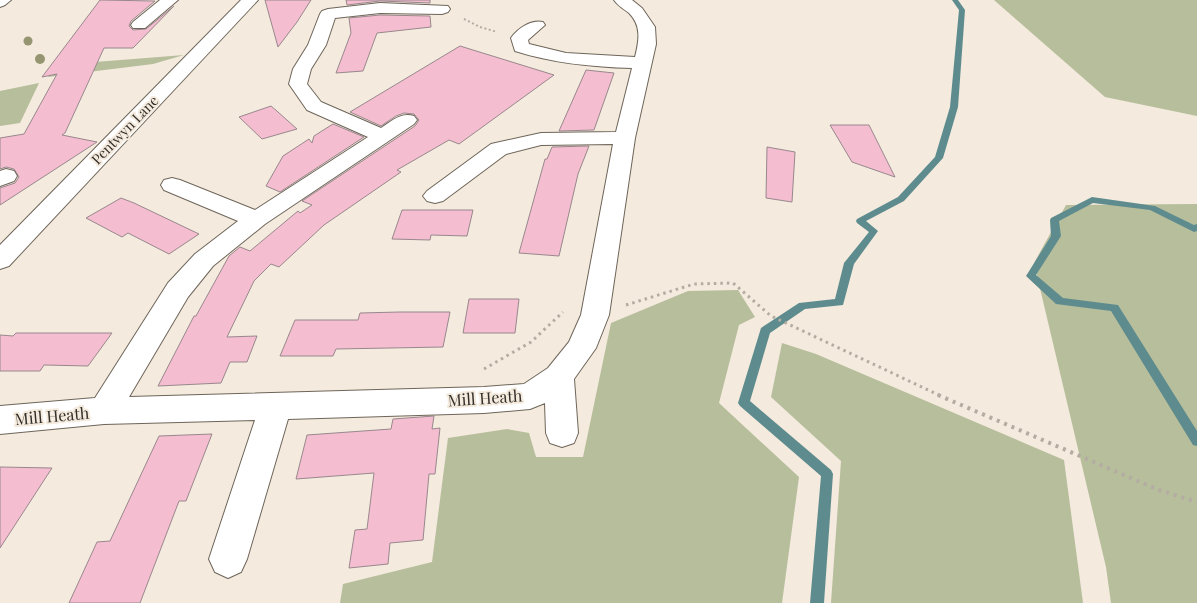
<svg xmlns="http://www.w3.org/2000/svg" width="1197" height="603" viewBox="0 0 1197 603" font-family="'Playfair Display',serif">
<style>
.green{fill:#b7be9c}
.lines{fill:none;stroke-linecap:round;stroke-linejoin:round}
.stream{fill:#5e8c8e;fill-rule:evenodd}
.building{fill:#f5bdd0;stroke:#98888d}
.minor-casing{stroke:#6e655a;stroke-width:2}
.path-far2{stroke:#b4aca2;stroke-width:2;stroke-dasharray:2 2.5;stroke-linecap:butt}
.path-far1{stroke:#b4aca2;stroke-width:3;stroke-dasharray:2.5 4;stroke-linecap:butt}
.path{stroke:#b4aca2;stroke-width:4;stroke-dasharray:3 5;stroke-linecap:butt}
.minor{fill:#fff;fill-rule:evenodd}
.tree{fill:#959671}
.labels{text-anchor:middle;stroke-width:4;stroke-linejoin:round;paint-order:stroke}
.far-street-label{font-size:14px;fill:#322e29;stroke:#f4eadd}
.street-label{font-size:16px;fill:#322e29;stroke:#f4eadd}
</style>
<rect width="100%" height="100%" fill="#f4eadd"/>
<g class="green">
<path d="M994,0h203v116l-92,-19z"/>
<path d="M184,55l-31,9 -105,13 9,-12z"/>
<path d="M39,83l-19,40 -20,3v-35z"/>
<path d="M1197,204v399h-86l-5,-36 -72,-304 32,-58z"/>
<path d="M738,290l17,27 -16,8 -20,78 80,74 -17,126h-442l3,-19 89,-22 16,-124 59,-9 22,4 7,24h47l28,-134 77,-32z"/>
<path d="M782,343l34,11 248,106 19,143h-252l10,-142 -70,-64z"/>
</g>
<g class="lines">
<g class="stream">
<path d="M952,0h6l7,10 -7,97 -15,51 -39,43 -38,20 12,10 -24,33 -11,41 -38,4 -35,24 -20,68 81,69 2,4 -9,129h-14l11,-127 -81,-70 -2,-3 23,-75 38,-25 36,-4 9,-36 25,-31 -12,-9 -1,-2 1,-2 41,-22 37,-40 15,-50 9,-97z"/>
<path d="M1092,197l63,9 39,19 3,-1v7l-3,1 -44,-22 -57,-7 -34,18 2,15 -25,39 27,23 55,7 79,126v15l-4,-1 -82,-134 -55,-7 -30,-28 25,-40 -1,-16 1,-2z"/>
</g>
</g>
<g class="building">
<path d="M100,0l55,1 -24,20 -2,5 4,4 13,-1 28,-23 -41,42h-29l-39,85 -3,2 35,7 -97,63v-17l15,-5 4,-6 -5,-8 -8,-2 -6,2v-31l24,-4 33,-60 -15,3z"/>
<path d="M265,0h46l-14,22 -19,25z"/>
<path d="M346,0h84v3l-50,-2 -33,4z"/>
<path d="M380,15l50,1 1,11 -54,6 -14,38 -27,2 15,-40 -2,-15z"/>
<path d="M460,46l94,29 -95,69 -10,-4 -52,30 4,2 -77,53 -45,42 -8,-3 -17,17 -27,56 30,-1 -10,26h-17l-9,21 -63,3 36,-70h2l33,-60 11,-9 10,4 48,-40 2,2 12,-8 -10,-4 113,-75 4,-6 -5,-6 -10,-1 -8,3 -15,10 -31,-14z"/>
<path d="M586,70l28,3 -20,57 -35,1z"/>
<path d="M271,106l7,6 19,17 -35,10 -23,-22z"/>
<path d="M333,124l31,13 -84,55 -14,-6 17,-30 26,-17 3,4 2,-7z"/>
<path d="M830,125h39l26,52 -43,-15z"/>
<path d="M589,146l-11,28 -19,82 -40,-3 26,-94h2l5,-12z"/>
<path d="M767,147l28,5 -3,50 -26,-4z"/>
<path d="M121,198l13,5 65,31 -30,20 -41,-21 -6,4 -36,-19z"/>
<path d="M402,210h71l-6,26 -36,-1 -1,5 -38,-1z"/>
<path d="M469,299h50l-4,34h-52z"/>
<path d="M400,312h50l-7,35 -107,2 -3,7h-53l15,-36h63l2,-7z"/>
<path d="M16,333h96l-24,33 -44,-1 -4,6h-40v-36l13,1z"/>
<path d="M434,416l-2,13 8,-1 -5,46h-6l-6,66 -33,3 -2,21 -39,4 6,-38 12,-1 7,-56 -78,6 11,-44 84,-6 2,-10z"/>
<path d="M212,434l-26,67h-7l-39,102h-71l28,-61 13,-1 49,-105z"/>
<path d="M0,467l52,1 -52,80z"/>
</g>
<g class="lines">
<defs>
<g id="minor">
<path d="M0,0h11l-6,5 -5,2z"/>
<path d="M160,0h18l-33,28h-12l-2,-3 2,-3z"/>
<path d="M241,0h17l-249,266 -9,3v-24z"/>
<path d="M614,0h18l10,8 13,19 1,17 -21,94 -26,177 -13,33 -22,31 4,54 -4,10 -12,4 -12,-4 -4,-10 -1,-30 -15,6 -46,4 -196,6 -41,140 -6,13 -13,6 -13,-6 -6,-13 46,-139 -151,4 -104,10v-28l95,-8 73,-115 27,-29 43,-33 -74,-31 -3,-5 3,-5 8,-2 8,2 75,30 113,-73 -61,-27 -18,-26 4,-15 15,-24 12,-31 2,-3 6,-2 52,-6 68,3 2,3 -2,3 -6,2 -62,-1 -45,5 -9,27 -15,24 -4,15 14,18 60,26c11,-7 20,-16 33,-12l3,4 -3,4 -149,100 -52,42 -25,31 -59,100 355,-10 40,-3 24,-16 21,-26 12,-27 32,-171 -72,1 -35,9 -63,47 -8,2 -8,-2 -4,-5 4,-5 64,-47 50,-11 75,-1 16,-64c-40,-1 -79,-5 -117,-17l-4,-13c6,-9 20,-19 32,-16l2,3 -17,15 1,4 37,9 69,4c4,-16 7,-31 -6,-44 -5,-4 -11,-7 -15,-13z"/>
<path d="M6,169l8,2 3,5 -3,5 -14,5v-15z"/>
</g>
</defs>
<use href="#minor" class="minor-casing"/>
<path class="path-far2" d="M464,19l16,8 17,5"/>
<g class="path-far1">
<path d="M626,305l68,-21 39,-1 38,33 170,80"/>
<path d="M484,369l47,-27 32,-30"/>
</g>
<path class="path" d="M938,395l221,95 38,12"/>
<use href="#minor" class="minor"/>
</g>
<g class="tree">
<circle cx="28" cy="41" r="4.5"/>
<circle cx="40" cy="59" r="5"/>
</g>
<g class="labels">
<g class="far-street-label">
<text transform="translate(125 130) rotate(-46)" y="5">Pentwyn Lane</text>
</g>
<g class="street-label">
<text transform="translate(485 398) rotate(-4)" y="6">Mill Heath</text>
<text transform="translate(52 416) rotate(-5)" y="6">Mill Heath</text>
</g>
</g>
</svg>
